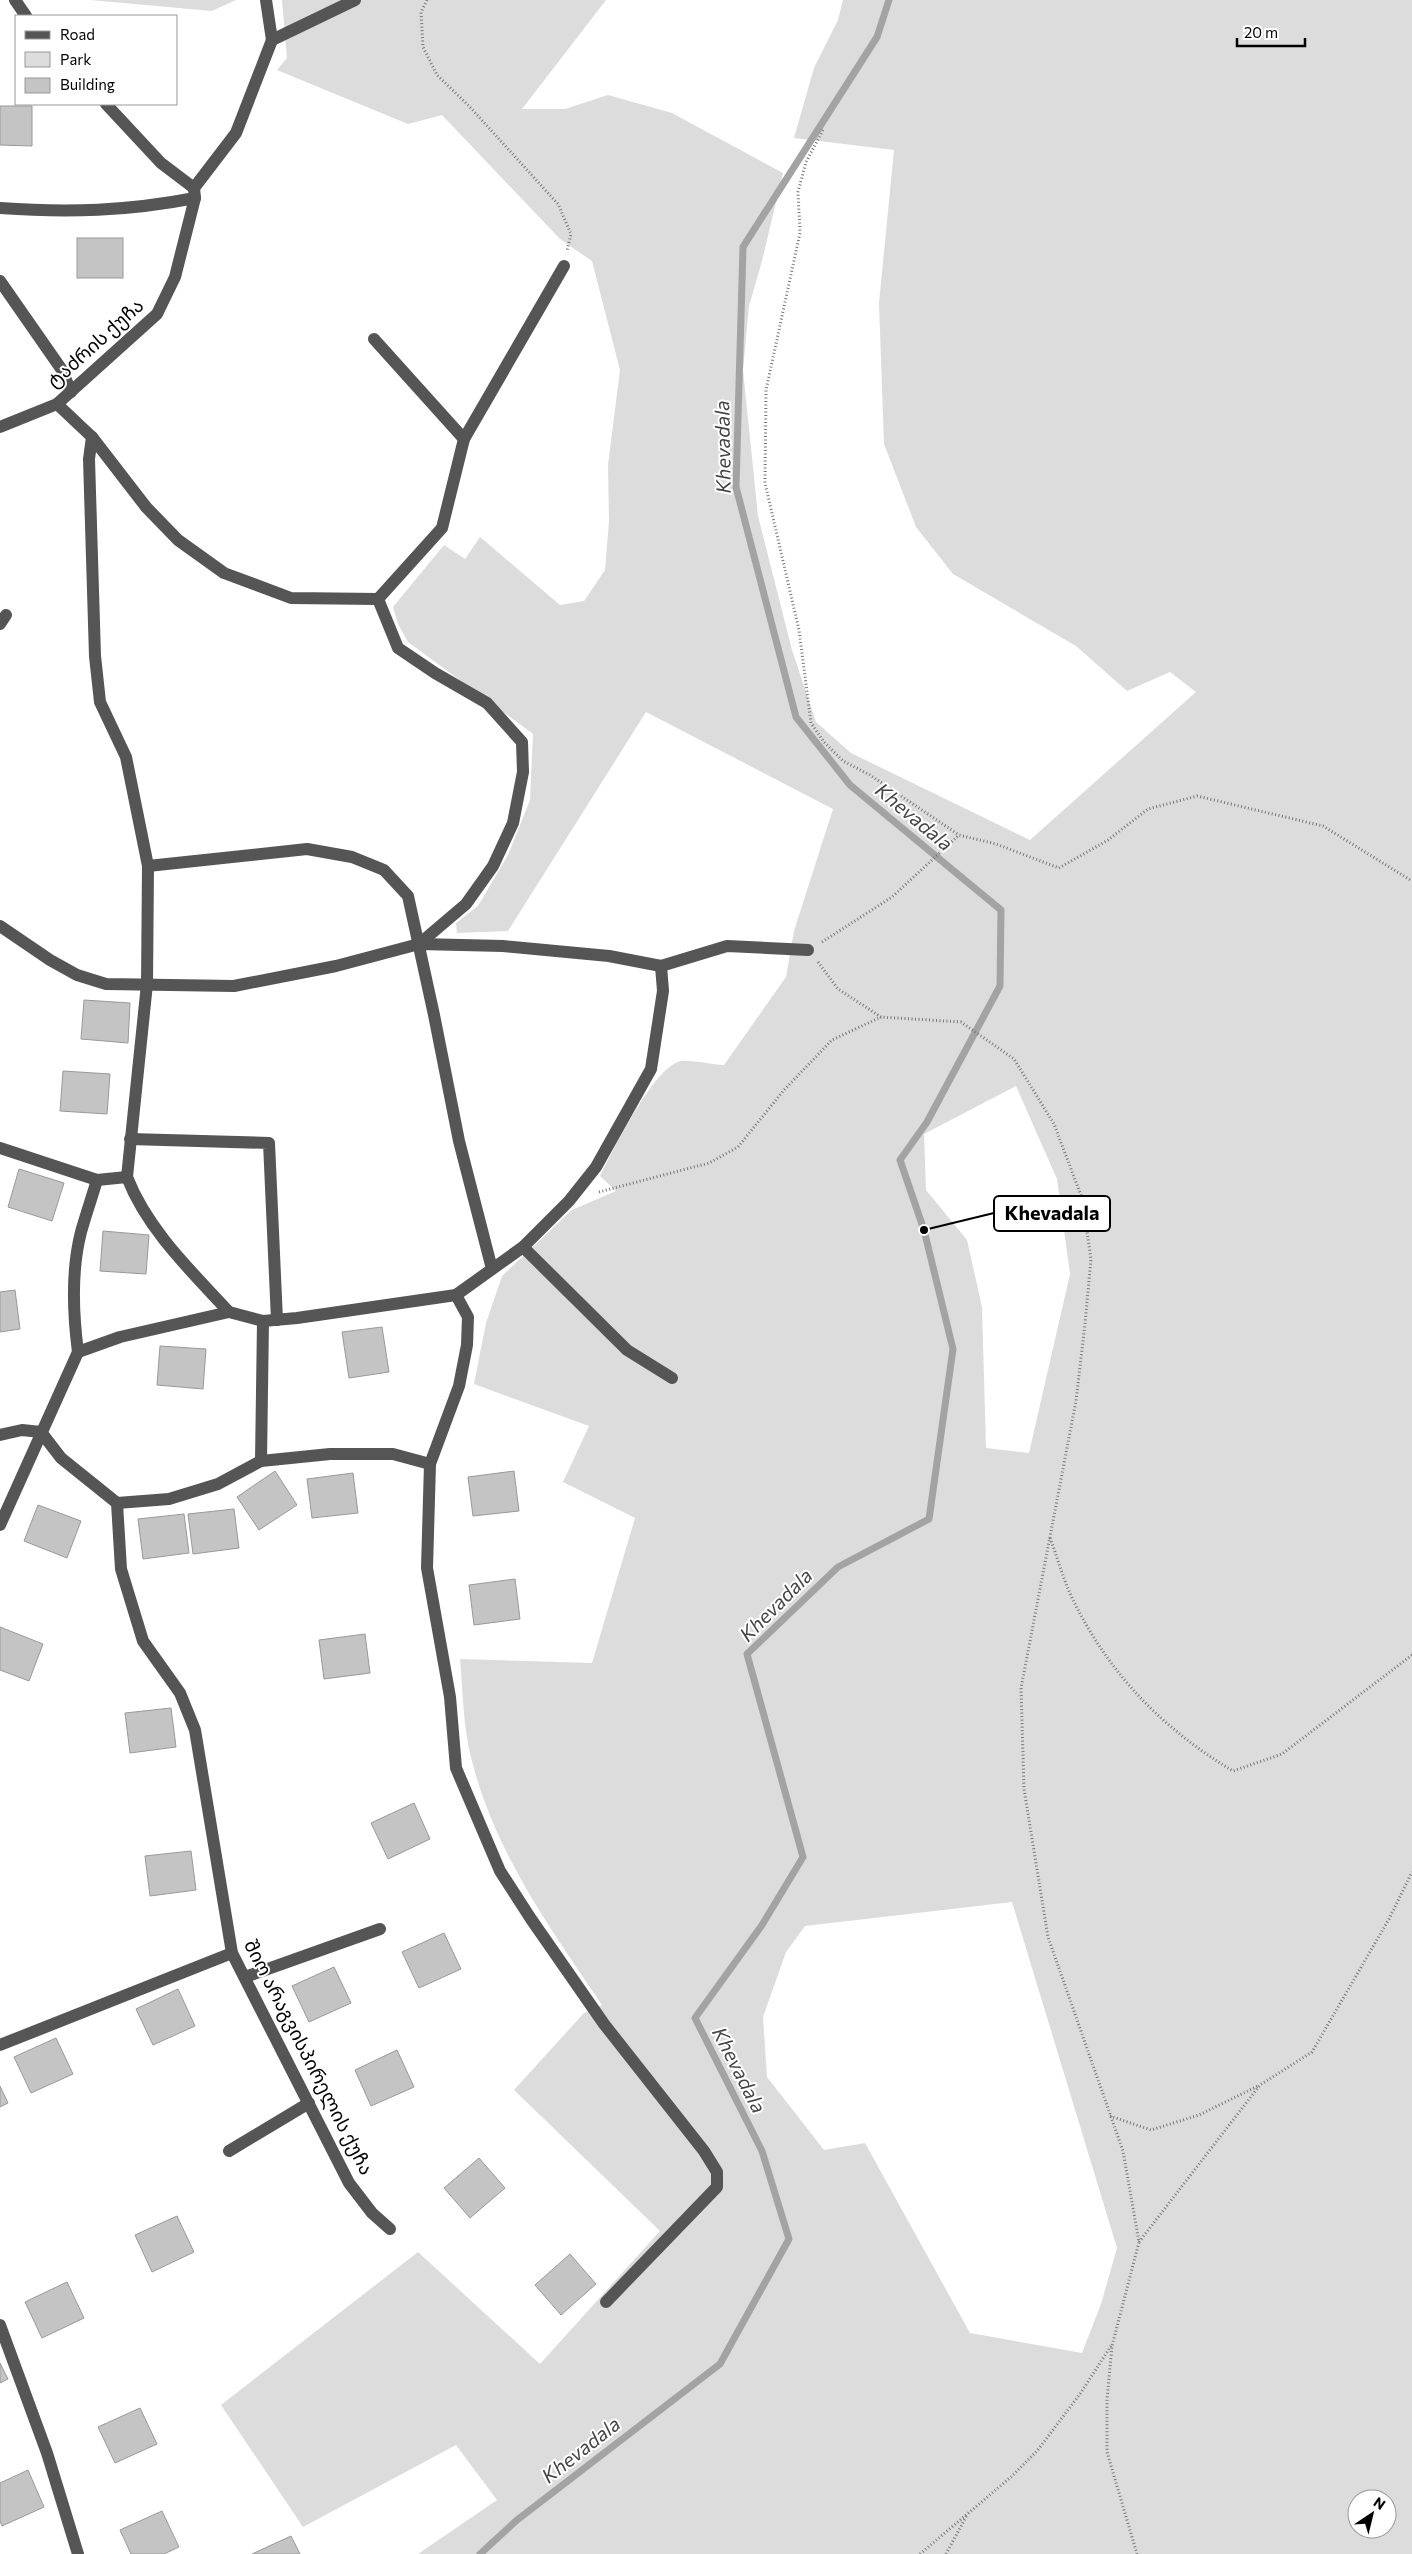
<svg xmlns="http://www.w3.org/2000/svg" width="1412" height="2554" viewBox="0 0 1412 2554" font-family="Commissioner,'Noto Sans Georgian',sans-serif">
<style>
.green{fill:#dcdcdc;fill-rule:evenodd}
.lines{fill:none;stroke-linecap:round;stroke-linejoin:round}
.stream{stroke:#a3a3a3;stroke-width:7}
.building{fill:#c4c4c4;stroke:#999}
.path{stroke:#777;stroke-width:3;stroke-dasharray:1 2.5;stroke-linecap:butt}
.minor{stroke:#555;stroke-width:12}
.labels{text-anchor:middle;stroke-width:4;stroke-linejoin:round;paint-order:stroke}
.street-label{font-size:19px;fill:#000;stroke:#fff}
.water-label{font-size:20px;font-style:italic;fill:#444;stroke:#fff}
.leader{fill:none;stroke:#000;stroke-width:2}
.callout-dot{fill:#000;stroke:#fff;stroke-width:2}
.callout{fill:#fff;stroke:#000;stroke-width:2}
.callout-label{font-size:20px;text-anchor:middle;font-weight:bold;fill:#000}
</style>
<rect width="100%" height="100%" fill="#fff"/>
<g class="green">
<path d="M90,0h146l-24,11z"/>
<path d="M282,0h324l-84,109h43l43,-14 64,18 111,60 -21,88 -13,45 -6,64 15,146 34,134 24,72 35,31 179,87 166,-148 -26,-20 -43,19 -51,-45 -123,-72 -37,-47 -32,-83 -5,-141 15,-153 -100,-12 20,-70 24,-48 5,-20h569v2554h-994l79,-54 -41,-55 -153,82 -82,-122 197,-153 122,112 120,-133 -146,-141 70,-77 18,-8c-52,-77 -107,-153 -130,-244 -9,-33 -9,-68 -12,-102l132,4 43,-145 -72,-36 26,-56 -115,-42 12,-61 16,-47 70,-66 44,-19 -16,-15c13,-25 54,-110 81,-115 13,-1 30,4 43,4l62,-88 8,-46 39,-122 -187,-97 -138,219 -51,2 -1,-10 22,-17 30,-51 22,-55 3,-66 -125,-92 -10,-18 -5,-17 51,-62 21,14 15,-22 80,68 24,-4 21,-31 4,-49 -1,-56 12,-95 -28,-109 -32,-22 -118,-124 -34,9 -131,-54 10,-12zM1016,1086l41,93 13,95 -41,179 -43,-5 -4,-141 -15,-67 -41,-50 -2,-56zM1012,1902l105,346 -16,56 -19,49 -112,-20 -105,-190 -41,7 -57,-73 -4,-60 23,-65 19,-26zM1357,2499h30v30h-30z"/>
</g>
<g class="lines">
<path class="stream" d="M480,2554l37,-34 203,-156 69,-125 -27,-88 -67,-133 67,-93 41,-68 -56,-203 91,-87 91,-48 24,-170 -29,-119 -24,-70 27,-38 73,-136 1,-76 -151,-125 -54,-68 -60,-230 7,-240 134,-210 12,-37"/>
</g>
<g class="building">
<path d="M0,106h32v40l-32,-1z"/>
<rect x="77" y="238" width="46" height="40"/>
<path d="M84,1000l46,3 -2,40 -47,-4z"/>
<path d="M63,1071l47,3 -3,40 -47,-3z"/>
<path d="M19,1169l45,14 -12,38 -44,-14z"/>
<path d="M103,1231l46,4 -3,39 -46,-3z"/>
<path d="M15,1290l5,39 -20,3v-40z"/>
<path d="M382,1327l7,45 -40,6 -7,-46z"/>
<path d="M160,1346l46,3 -3,40 -46,-4z"/>
<path d="M275,1471l22,34 -38,25 -22,-33z"/>
<path d="M514,1471l5,40 -46,5 -5,-39z"/>
<path d="M353,1473l5,40 -46,5 -5,-39z"/>
<path d="M38,1505l43,16 -14,37 -43,-17z"/>
<path d="M234,1509l5,39 -46,6 -5,-40z"/>
<path d="M184,1514l5,39 -46,6 -5,-40z"/>
<path d="M515,1579l5,40 -46,6 -5,-40z"/>
<path d="M0,1627l43,17 -14,37 -29,-11z"/>
<path d="M365,1634l5,39 -46,6 -5,-39z"/>
<path d="M171,1708l5,39 -46,6 -5,-40z"/>
<path d="M414,1803l16,36 -42,20 -17,-36z"/>
<path d="M191,1851l5,39 -46,6 -5,-40z"/>
<path d="M444,1933l17,36 -42,19 -17,-36z"/>
<path d="M334,1967l17,36 -42,19 -17,-36z"/>
<path d="M178,1989l17,37 -42,19 -17,-36z"/>
<path d="M56,2038l17,36 -42,19 -17,-36z"/>
<path d="M397,2050l17,37 -43,19 -16,-36z"/>
<path d="M0,2086l8,17 -8,4z"/>
<path d="M479,2158l26,30 -35,30 -26,-30z"/>
<path d="M177,2216l17,36 -42,20 -17,-37z"/>
<path d="M570,2254l26,30 -35,31 -26,-30z"/>
<path d="M67,2282l17,36 -42,20 -17,-36z"/>
<path d="M0,2363l8,16 -8,4z"/>
<path d="M140,2408l17,36 -42,19 -17,-36z"/>
<path d="M28,2470l16,37 -42,19 -2,-5v-38z"/>
<path d="M162,2511l17,36 -15,7h-33l-11,-24z"/>
<path d="M291,2536l9,18h-48z"/>
</g>
<g class="lines">
<g class="path">
<path d="M427,0l-6,12 2,35 14,28 32,31 89,98 13,30 -4,17"/>
<path d="M823,130l-17,32 -8,30 2,41 -34,157 -1,93 34,147 12,93 13,19 19,19 27,14 89,60"/>
<path d="M822,942l70,-45 67,-62 37,9 63,24 49,-28 40,-31 49,-13 126,30 89,55"/>
<path d="M818,962l20,27 43,28 80,5 53,37 40,65 28,74 9,61 -6,65 -9,77 -55,287 3,101 24,148 75,214 16,91 -27,104 -5,54v52l30,102"/>
<path d="M599,1192l110,-29 29,-16 46,-57 48,-50 49,-23"/>
<path d="M1050,1538c8,21 14,44 24,64 37,74 89,127 159,169l49,-17 130,-99"/>
<path d="M1110,2116l41,14 48,-15 59,-29"/>
<path d="M1139,2242l121,-157 52,-33 77,-133 23,-47"/>
<path d="M920,2554l91,-77 26,-26 43,-57 31,-48"/>
<path d="M946,2554l21,-39"/>
</g>
<g class="minor">
<path d="M15,0l11,16"/>
<path d="M266,0l6,40"/>
<path d="M106,104l55,59 33,25"/>
<path d="M0,208c68,5 128,3 195,-10"/>
<path d="M0,281l62,89 9,22"/>
<path d="M374,339l90,100"/>
<path d="M57,404l35,33 54,70 32,33 46,33 67,25 87,1"/>
<path d="M0,427l57,-23 100,-90 18,-37 20,-79 -1,-10 42,-55 36,-93 83,-40"/>
<path d="M92,437l-3,22 6,197 5,46 26,55 22,109 -1,118 -20,193c20,52 64,94 102,135"/>
<path d="M378,599l20,49 37,25 52,30 35,39 1,30 -10,51 -20,43 -27,38 -47,40"/>
<path d="M378,599l64,-71 22,-89 100,-173"/>
<path d="M0,624l6,-9"/>
<path d="M148,866l159,-17 45,8 32,13 24,26 26,119 25,126 33,128"/>
<path d="M0,926l50,34 27,15 29,9 128,2 102,-20 83,-22 84,2 106,10 52,10 66,-20 81,4"/>
<path d="M130,1139l139,4 8,177"/>
<path d="M0,1148l97,32 30,-3"/>
<path d="M523,1247l104,103 45,28"/>
<path d="M456,1295l12,22 -1,28 -8,41 -29,78 -3,104 23,129 6,71 44,103 31,48 73,105 100,127 13,21v15l-111,115"/>
<path d="M78,1352c-5,-38 -7,-81 3,-120 5,-18 11,-35 16,-52"/>
<path d="M41,1432l20,26 56,45 4,66 22,72 37,52 15,37 37,223 117,230 23,30 18,16"/>
<path d="M0,1435l22,-5 19,2"/>
<path d="M261,1461l69,-7h63l37,10"/>
<path d="M117,1503l52,-4 49,-15 43,-23 2,-140"/>
<path d="M0,1525l78,-173 42,-15 109,-25 34,9 34,-3 159,-23 67,-48 46,-46 27,-34 55,-98 12,-78 -2,-25"/>
<path d="M245,1977l135,-48"/>
<path d="M0,2045l232,-92"/>
<path d="M229,2151l80,-48"/>
<path d="M0,2325l47,128 31,101"/>
</g>
</g>
<g class="labels">
<g class="street-label">
<text transform="translate(95 343) rotate(-42)" y="7">ტაძრის ქუჩა</text>
<text transform="translate(309 2057) rotate(63)" y="7">შიო არაგვისპირელის ქუჩა</text>
</g>
<g class="water-label">
<text transform="translate(723 447) rotate(-91)" y="7">Khevadala</text>
<text transform="translate(914 817) rotate(40)" y="7">Khevadala</text>
<text transform="translate(776 1605) rotate(-45)" y="7">Khevadala</text>
<text transform="translate(739 2070) rotate(63)" y="7">Khevadala</text>
<text transform="translate(581 2450) rotate(-38)" y="7">Khevadala</text>
</g>
</g>
<path class="leader" d="M924 1230L994 1213"/>
<circle class="callout-dot" cx="924" cy="1230" r="5"/>
<rect class="callout" x="994" y="1196" width="116" height="35" rx="5"/>
<g class="callout-label">
<text x="1052" y="1220">Khevadala</text>
</g>
<rect x="15" y="15" width="162" height="90" fill="#ffffff" stroke="#999999"/>
<rect x="25" y="31" width="25" height="8" fill="#555555" stroke="#999999"/>
<text x="60" y="40" font-size="15" fill="#000000">Road</text>
<rect x="25" y="52" width="25" height="15" fill="#dcdcdc" stroke="#999999"/>
<text x="60" y="65" font-size="15" fill="#000000">Park</text>
<rect x="25" y="78" width="25" height="15" fill="#c4c4c4" stroke="#999999"/>
<text x="60" y="90" font-size="15" fill="#000000">Building</text>
<g transform="translate(1372 2514) rotate(35)"><circle r="24" fill="#ffffff" stroke="#999999"/>
<path d="M0-4L9 19L0 12L-9 19Z" fill="#000000"/>
<text y="-8" font-size="14" font-weight="bold" text-anchor="middle" fill="#000000">N</text>
</g>
<path d="M1237 38v8h68v-8" fill="none" stroke="#000000" stroke-width="2.5"/>
<text x="1244" y="38" font-size="15" fill="#000000" stroke="#ffffff" stroke-width="4" paint-order="stroke">20 m</text>
</svg>
